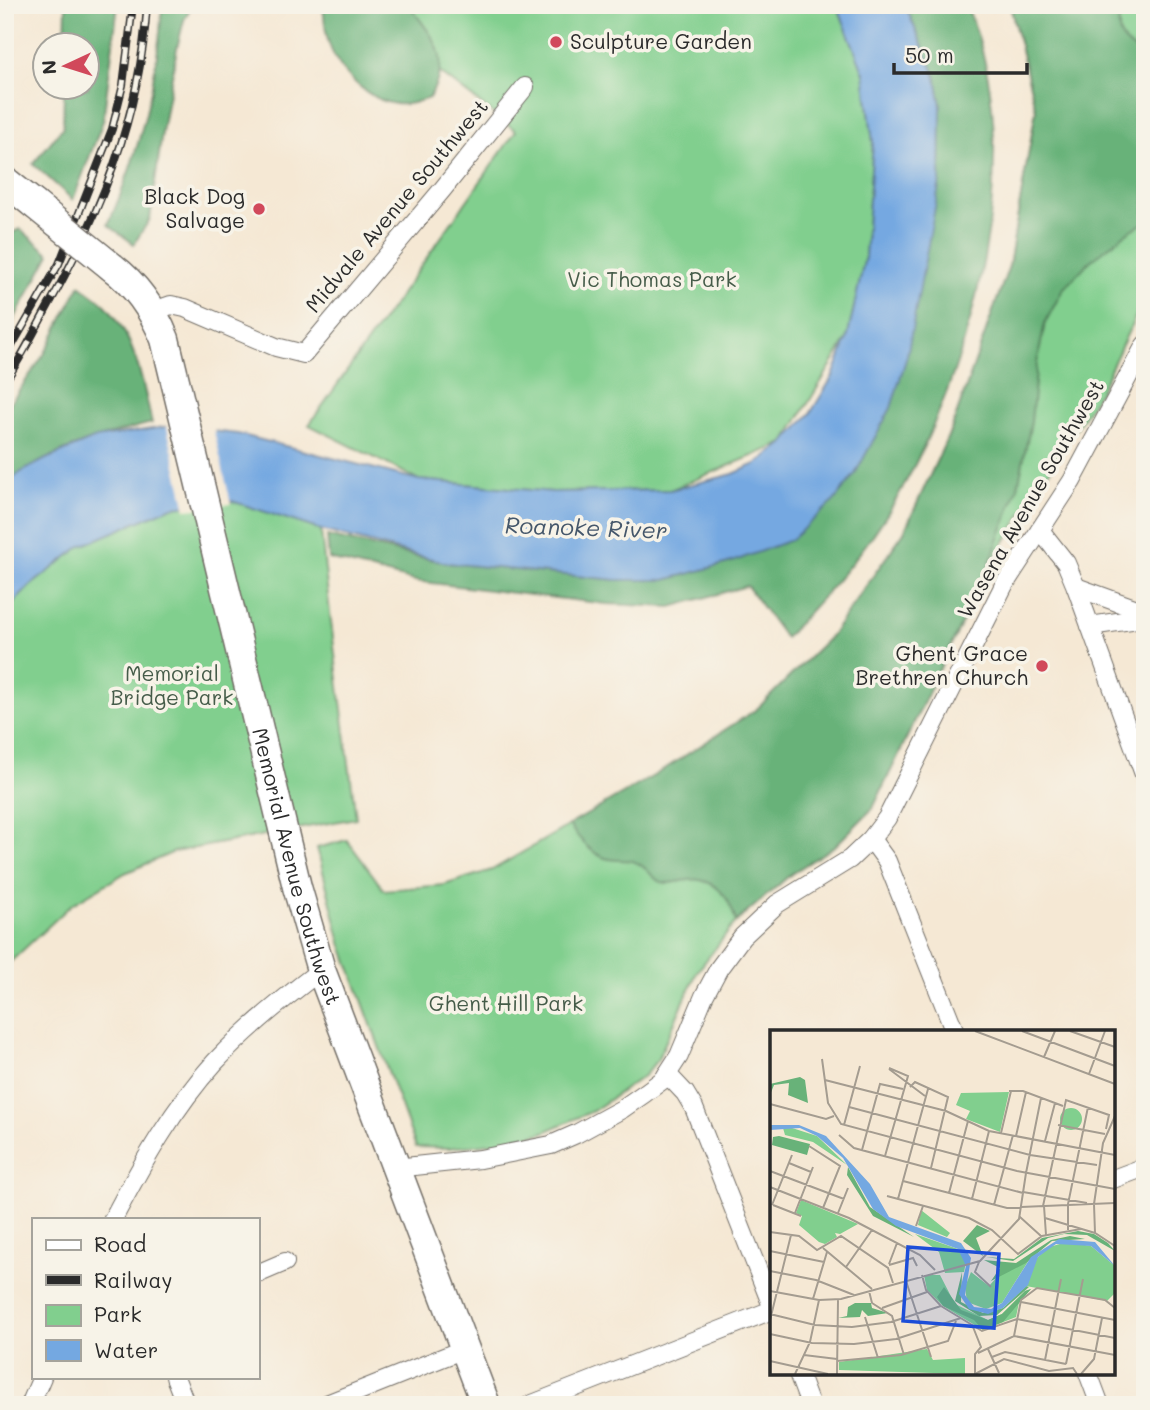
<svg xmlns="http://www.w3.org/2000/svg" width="1150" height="1410" viewBox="0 0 1150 1410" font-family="Mali,sans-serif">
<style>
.green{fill:#81cf8e;stroke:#567d5c;stroke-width:2}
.forest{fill:#68b279;stroke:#4a6e52;stroke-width:2}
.water{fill:#74a8e1;stroke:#506a86;stroke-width:2}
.pier{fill:#f5e8d4}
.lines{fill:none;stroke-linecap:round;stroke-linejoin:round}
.minor-casing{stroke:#726d66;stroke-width:20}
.primary-casing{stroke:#726d66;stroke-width:31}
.minor{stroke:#fff;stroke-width:18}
.primary{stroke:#fff;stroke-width:28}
.rail-casing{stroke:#2b2b2b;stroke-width:8}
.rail{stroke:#f7f3e8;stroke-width:5;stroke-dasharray:16;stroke-linecap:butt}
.primary-bridge-casing{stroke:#726d66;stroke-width:31;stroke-linecap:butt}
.primary-bridge{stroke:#fff;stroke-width:28}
.poi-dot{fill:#d1495b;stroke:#f7f3e8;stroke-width:2.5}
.labels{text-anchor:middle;stroke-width:7;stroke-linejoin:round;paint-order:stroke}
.poi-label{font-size:21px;fill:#2b2b2b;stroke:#f7f3e8;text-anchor:end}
.street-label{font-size:21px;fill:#2b2b2b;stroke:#f7f3e8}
.park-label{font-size:21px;fill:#455c49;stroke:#f7f3e8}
.water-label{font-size:23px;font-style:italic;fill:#45576b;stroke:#f7f3e8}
.inset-road{fill:none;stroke:#a49c90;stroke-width:2}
.view{fill:#1d4ed8;fill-opacity:0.15;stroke:#1d4ed8;stroke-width:3.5}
.inset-edge{fill:none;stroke:#2b2b2b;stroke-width:3.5}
</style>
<rect width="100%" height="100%" fill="#f7f3e8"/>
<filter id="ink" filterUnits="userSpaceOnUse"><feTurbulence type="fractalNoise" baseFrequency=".0143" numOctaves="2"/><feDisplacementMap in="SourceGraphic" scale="14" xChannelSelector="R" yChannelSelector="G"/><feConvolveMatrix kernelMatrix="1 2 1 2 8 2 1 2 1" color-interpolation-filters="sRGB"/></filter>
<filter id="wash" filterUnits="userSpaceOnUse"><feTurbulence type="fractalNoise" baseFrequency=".00686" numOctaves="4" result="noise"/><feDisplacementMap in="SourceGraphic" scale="28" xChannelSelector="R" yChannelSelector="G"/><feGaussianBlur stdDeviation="1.57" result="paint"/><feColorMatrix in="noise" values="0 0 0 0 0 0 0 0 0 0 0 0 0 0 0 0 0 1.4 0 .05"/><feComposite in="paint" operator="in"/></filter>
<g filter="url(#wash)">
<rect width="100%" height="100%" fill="#f5e8d4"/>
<g class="green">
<path d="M352,5h485l27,68 9,69 -8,115 -18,82 -63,104 -114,47 -117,2 -134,-12 -110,-55 207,-294z"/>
<path d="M1010,5h127l8,16v276l-45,94 -112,177 -115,240 -37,37 -45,29 -55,48 -39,50 -39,87 -13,16 -52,36 -51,22 -32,8 -60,7 -34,-1 -75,-204 -24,-95 30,-8 37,50 60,-5 48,-15 165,-96 100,-65 74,-73 73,-104 47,-102 58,-164 27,-156z"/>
<path d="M232,501l89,29c9,96 23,192 35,288l-182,34 -49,21 -54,32 -66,62v-355l25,-26 51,-40 91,-39z"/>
</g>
<g class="forest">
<path d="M66,5h52l-15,116 -30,79 -40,-36 30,-37 1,-39h24v-42l-23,-1z"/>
<path d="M162,5h30l-8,15 -7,28 -14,78 -13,93 -16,25 -26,-19c31,-71 50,-142 54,-220z"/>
<path d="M323,5h86c25,35 45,50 20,93 -7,2 -14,5 -21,6 -34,4 -69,-31 -79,-60 -4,-12 -5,-26 -6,-39z"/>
<path d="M905,5h61c65,144 7,362 -69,493 -30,52 -71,96 -112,140l-38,-52 -76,21 -65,-3 -191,-23 -86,-22 -2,-23 120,27 169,17h49l67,-18 208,-381 1,-75 -5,-29z"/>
<path d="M1010,5h110c-3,35 -2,32 25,52v165l-20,12 -36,28 -26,27 -18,34 -8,40 -6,59 -13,65 -30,81 -115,240 -37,37 -45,29 -55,48c-5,-19 -14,-38 -36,-42 -11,-2 -22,3 -33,3 -13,-1 -16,-11 -26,-18 -12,-8 -24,-3 -36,-7 -15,-5 -27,-21 -36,-33l88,-51 100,-65 74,-73 73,-104 47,-102 58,-164 27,-156z"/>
<path d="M20,229l30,25 -45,82v-100z"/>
<path d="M80,285c10,8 22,15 30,25 26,31 33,75 42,113 -51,13 -105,28 -147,62v-74l40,-58z"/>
</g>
<path class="water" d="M837,5h68l31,72 5,29 -1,75 -33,175 -16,52 -36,66 -21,27 -43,39 -59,22 -67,18h-49l-169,-17 -126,-33 -89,-29 -60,6 -91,39 -51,40 -25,26v-127l16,-13 25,-13 50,-21 74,-12 68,8 181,46 134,12 117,-2 63,-16 23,-10 28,-21 26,-29 23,-38 14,-37 18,-82 8,-115 -9,-69z"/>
<path class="pier" d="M171,422l42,5 18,77 -45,5 -20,-86z"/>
</g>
<g filter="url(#ink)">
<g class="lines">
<defs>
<g id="minor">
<path d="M151,312l20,-7 14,3 91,39 28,7 138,-164 83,-103"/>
<path d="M1040,530l26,33 10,24 69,190"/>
<path d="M1076,587l69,25"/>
<path d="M1090,626l41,-6 14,-4"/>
<path d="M871,839l16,22 68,171"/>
<path d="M667,1074l18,19 9,15 78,198"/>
<path d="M396,1168l84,-9 71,-14 25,-11 46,-25 23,-16 19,-14 15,-23 25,-60 15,-28 23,-31 35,-33 73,-45 21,-20 16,-21 117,-233 68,-104 73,-136"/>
<path d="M1113,1179l32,-12"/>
<path d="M113,1219c29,-55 60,-111 102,-157 32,-34 69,-64 106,-92"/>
<path d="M257,1274l28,-12"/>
<path d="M798,1373l12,32"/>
<path d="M1088,1373l12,32"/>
<path d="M175,1377l11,28"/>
<path d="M30,1405l12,-28"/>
<path d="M324,1405l140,-56"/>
<path d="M530,1405l242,-95"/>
</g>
<g id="primary">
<path d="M5,181l29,23"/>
<path id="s1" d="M112,267c24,18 42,45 53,72l132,548 24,83 165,435"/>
</g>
</defs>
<use href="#minor" class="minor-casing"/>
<use href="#primary" class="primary-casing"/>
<use href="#minor" class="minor"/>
<use href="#primary" class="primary"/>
<defs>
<g id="rail">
<path d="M5,358l54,-94 53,-135 11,-44 10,-80"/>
<path d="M5,382c15,-22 27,-46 40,-70 55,-98 95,-193 102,-307"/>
</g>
</defs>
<use href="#rail" class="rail-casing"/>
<use href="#rail" class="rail"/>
<defs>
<path id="primary-bridge" d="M34,204l78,63"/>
</defs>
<use href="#primary-bridge" class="primary-bridge-casing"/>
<use href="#primary-bridge" class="primary-bridge"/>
</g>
</g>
<g class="poi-dot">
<circle cx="556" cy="42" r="7"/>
<circle cx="259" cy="209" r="7"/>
<circle cx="1042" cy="666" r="7"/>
</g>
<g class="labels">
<g class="poi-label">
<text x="570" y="49" text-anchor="start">Sculpture Garden</text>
<text x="245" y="204">Black Dog<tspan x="245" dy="24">Salvage</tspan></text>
<text x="1028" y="661">Ghent Grace<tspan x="1028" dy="24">Brethren Church</tspan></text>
</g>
<g class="street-label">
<text transform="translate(397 206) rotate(-50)" y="7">Midvale Avenue Southwest</text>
<text transform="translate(1031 499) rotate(-60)" y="7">Wasena Avenue Southwest</text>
<text dy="7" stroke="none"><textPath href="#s1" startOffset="634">Memorial Avenue Southwest</textPath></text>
</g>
<g class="park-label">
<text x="652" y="287">Vic Thomas Park</text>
<text x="172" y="681">Memorial<tspan x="172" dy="24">Bridge Park</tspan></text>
<text x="506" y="1011">Ghent Hill Park</text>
</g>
<g class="water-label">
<text transform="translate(586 528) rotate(2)" y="8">Roanoke River</text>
</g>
</g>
<g transform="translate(770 1030)">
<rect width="345" height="345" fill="#f5e8d4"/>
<path d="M239,62l-9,40 -34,-13 4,-8 -14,-6 5,-12zM290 89a11 11 0 1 1 22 0a11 11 0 1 1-22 0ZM19,97l28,9 30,29 -34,-23 -28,-7 -2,-7zM31,170l57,24 -18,10 -5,-1 2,4 -12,7 -6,-2 -20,-17 3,-9 -6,-3zM151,180l29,23 -3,4 -29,-12zM145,204l43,15 8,13 -2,10 -19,1 -6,-21zM297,212l24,4 24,20v27l-8,8 -81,-15 11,-28 12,-11zM259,230l-27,43 -16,6 -19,-7 -2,-15 6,-15 18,14 16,-18zM154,245h16l15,29 33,16 14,-6 23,-23 6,-2 -12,13 -3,15 -33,13 -40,-24 -16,-16zM157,319l6,11 32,-2v16l-126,-4v-8z" fill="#81cf8e"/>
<path d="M30,47l5,3 3,23 -20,-8 1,-12 -15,2 -4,10v-11zM9,106l31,8 -3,11 -35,-10 1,-8zM78,137l22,40 44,30 -41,-21 -26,-41zM207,195l13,6 -14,7 7,18 -20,-15zM308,201l16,3 14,9 7,8 -28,-16 -23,-1 -16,4 -35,23 -27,-4 28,2 28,-21zM300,206l15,3 -33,2 -26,22 -35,18 9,-13 -16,-8 32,3 35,-23zM192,242l-1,30 22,11 20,-5 23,-22 3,1 -32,28 -18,1 -24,-15zM174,257l17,23 27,10 14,-6 23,-23 6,-2 -28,33 -20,8 -9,-10 -31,-14 -6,-9zM85,273h16l1,5 16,5 -20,3 -6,-6 -2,7 -22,1 9,-2 1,-9z" fill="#68b279"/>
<path d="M0,95h29l27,11 44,48 19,33 72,26 10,15 -6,37 9,12 17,2 11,-6 29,-46 28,-18 36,3 20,24 -24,-20 -35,-2 -18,13 -10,28 -25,23 -15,6 -19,-5 -10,-15 7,-28 -8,-17 -62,-23 -23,-17 -30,-51 -26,-22 -17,-8 -30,2z" fill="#74a8e1"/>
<path class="inset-road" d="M205,1l140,53M252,1l93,35M300,1l45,16M274,27l11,-26M52,29l6,44 13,21 176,47 98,18M119,39l36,27M319,44l16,-43M55,50l121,31 43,20 126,24M140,57l5,-5 33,15 -17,71M239,61h14l40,15M0,74l56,15 8,-3M79,77l181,48 67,10M74,95l16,-59M288,95l47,9M231,103l10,-42M69,105l15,13 169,45M246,106l10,-44M275,111l10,-38M39,116l31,20 -17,42M92,120l18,-66 23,5M115,126l23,-80 -19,-8M19,133l22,9M0,141l74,28M256,143l15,-75M133,151l104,27h14M0,157l79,31 71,37 15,15M253,162l64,11M179,163l19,-72M117,166l82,22 23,12 26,24 24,-18 39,-7M128,169l30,-110M202,169l17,-68M324,174l1,29M324,174l9,-61 12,-27M2,175l20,-50M3,175l28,11M224,175l19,-70M273,176l23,-106 43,15 -3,14M274,176l2,29M251,177l94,-4M25,183l18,-46M68,183l10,-25M250,187l21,19M275,188l50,15 20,13M146,196l7,-20M298,200v-26l20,-97M0,202l29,4 18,14 24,-14 47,32 5,15M53,218l49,41M0,221l54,11M209,232l-4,10 16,15M119,234l8,-21M119,235l24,-7 4,8M76,237l26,-37M0,241l46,9 38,15M152,245l4,15 15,16 41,25 35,-12 98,19M136,251l25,76M0,261l49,9M99,261l3,12 20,13 12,39M43,269l14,-47M251,272l94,18M112,278l45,-16M0,284l45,11 37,2 39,-5 50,-16M95,287l13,41M0,290l21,-85M203,297l8,20 -6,7v20l29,-15 45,12 24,-3 4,6M0,304l42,9 42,1 42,-5 65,-21M244,306l7,-36 16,-12 68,12 10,8M218,319l11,24M208,323l36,-17 101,19M34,325l33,4M222,327l13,-5 61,12M275,330l16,-81M0,331l58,13M67,331l64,-6 47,-14 8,-20M296,334l17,-85M25,344l15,-32 9,-42 22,-1 139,-38 39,-42 7,-46M67,344l1,-74M311,344l13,-15 8,-41"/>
<path class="view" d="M138,217l91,7 -5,74 -91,-7z"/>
<rect width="345" height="345" class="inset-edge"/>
</g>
<rect width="1150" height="1410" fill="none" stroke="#f7f3e8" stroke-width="28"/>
<rect x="32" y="1218" width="228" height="161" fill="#f7f3e8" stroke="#a5a39c" stroke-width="2"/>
<rect x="46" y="1240" width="35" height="10" fill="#ffffff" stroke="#a5a39c" stroke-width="2"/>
<text x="94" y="1252" font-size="21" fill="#2b2b2b">Road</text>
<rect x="46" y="1275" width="35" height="10" fill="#2b2b2b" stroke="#a5a39c" stroke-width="2"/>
<text x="94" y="1288" font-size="21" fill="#2b2b2b">Railway</text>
<rect x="46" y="1305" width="35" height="21" fill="#81cf8e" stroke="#a5a39c" stroke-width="2"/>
<text x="94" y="1322" font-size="21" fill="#2b2b2b">Park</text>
<rect x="46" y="1340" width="35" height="21" fill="#74a8e1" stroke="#a5a39c" stroke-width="2"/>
<text x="94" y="1358" font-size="21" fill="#2b2b2b">Water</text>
<g transform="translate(66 66) rotate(266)"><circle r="33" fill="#f7f3e8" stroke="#a5a39c" stroke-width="2"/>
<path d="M0-5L12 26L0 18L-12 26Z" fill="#d1495b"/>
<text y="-10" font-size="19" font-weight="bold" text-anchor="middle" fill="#2b2b2b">N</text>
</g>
<path d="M894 63v10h133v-10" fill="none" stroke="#2b2b2b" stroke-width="3.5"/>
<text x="905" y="63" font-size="21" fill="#2b2b2b" stroke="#f7f3e8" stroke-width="5" paint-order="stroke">50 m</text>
</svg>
